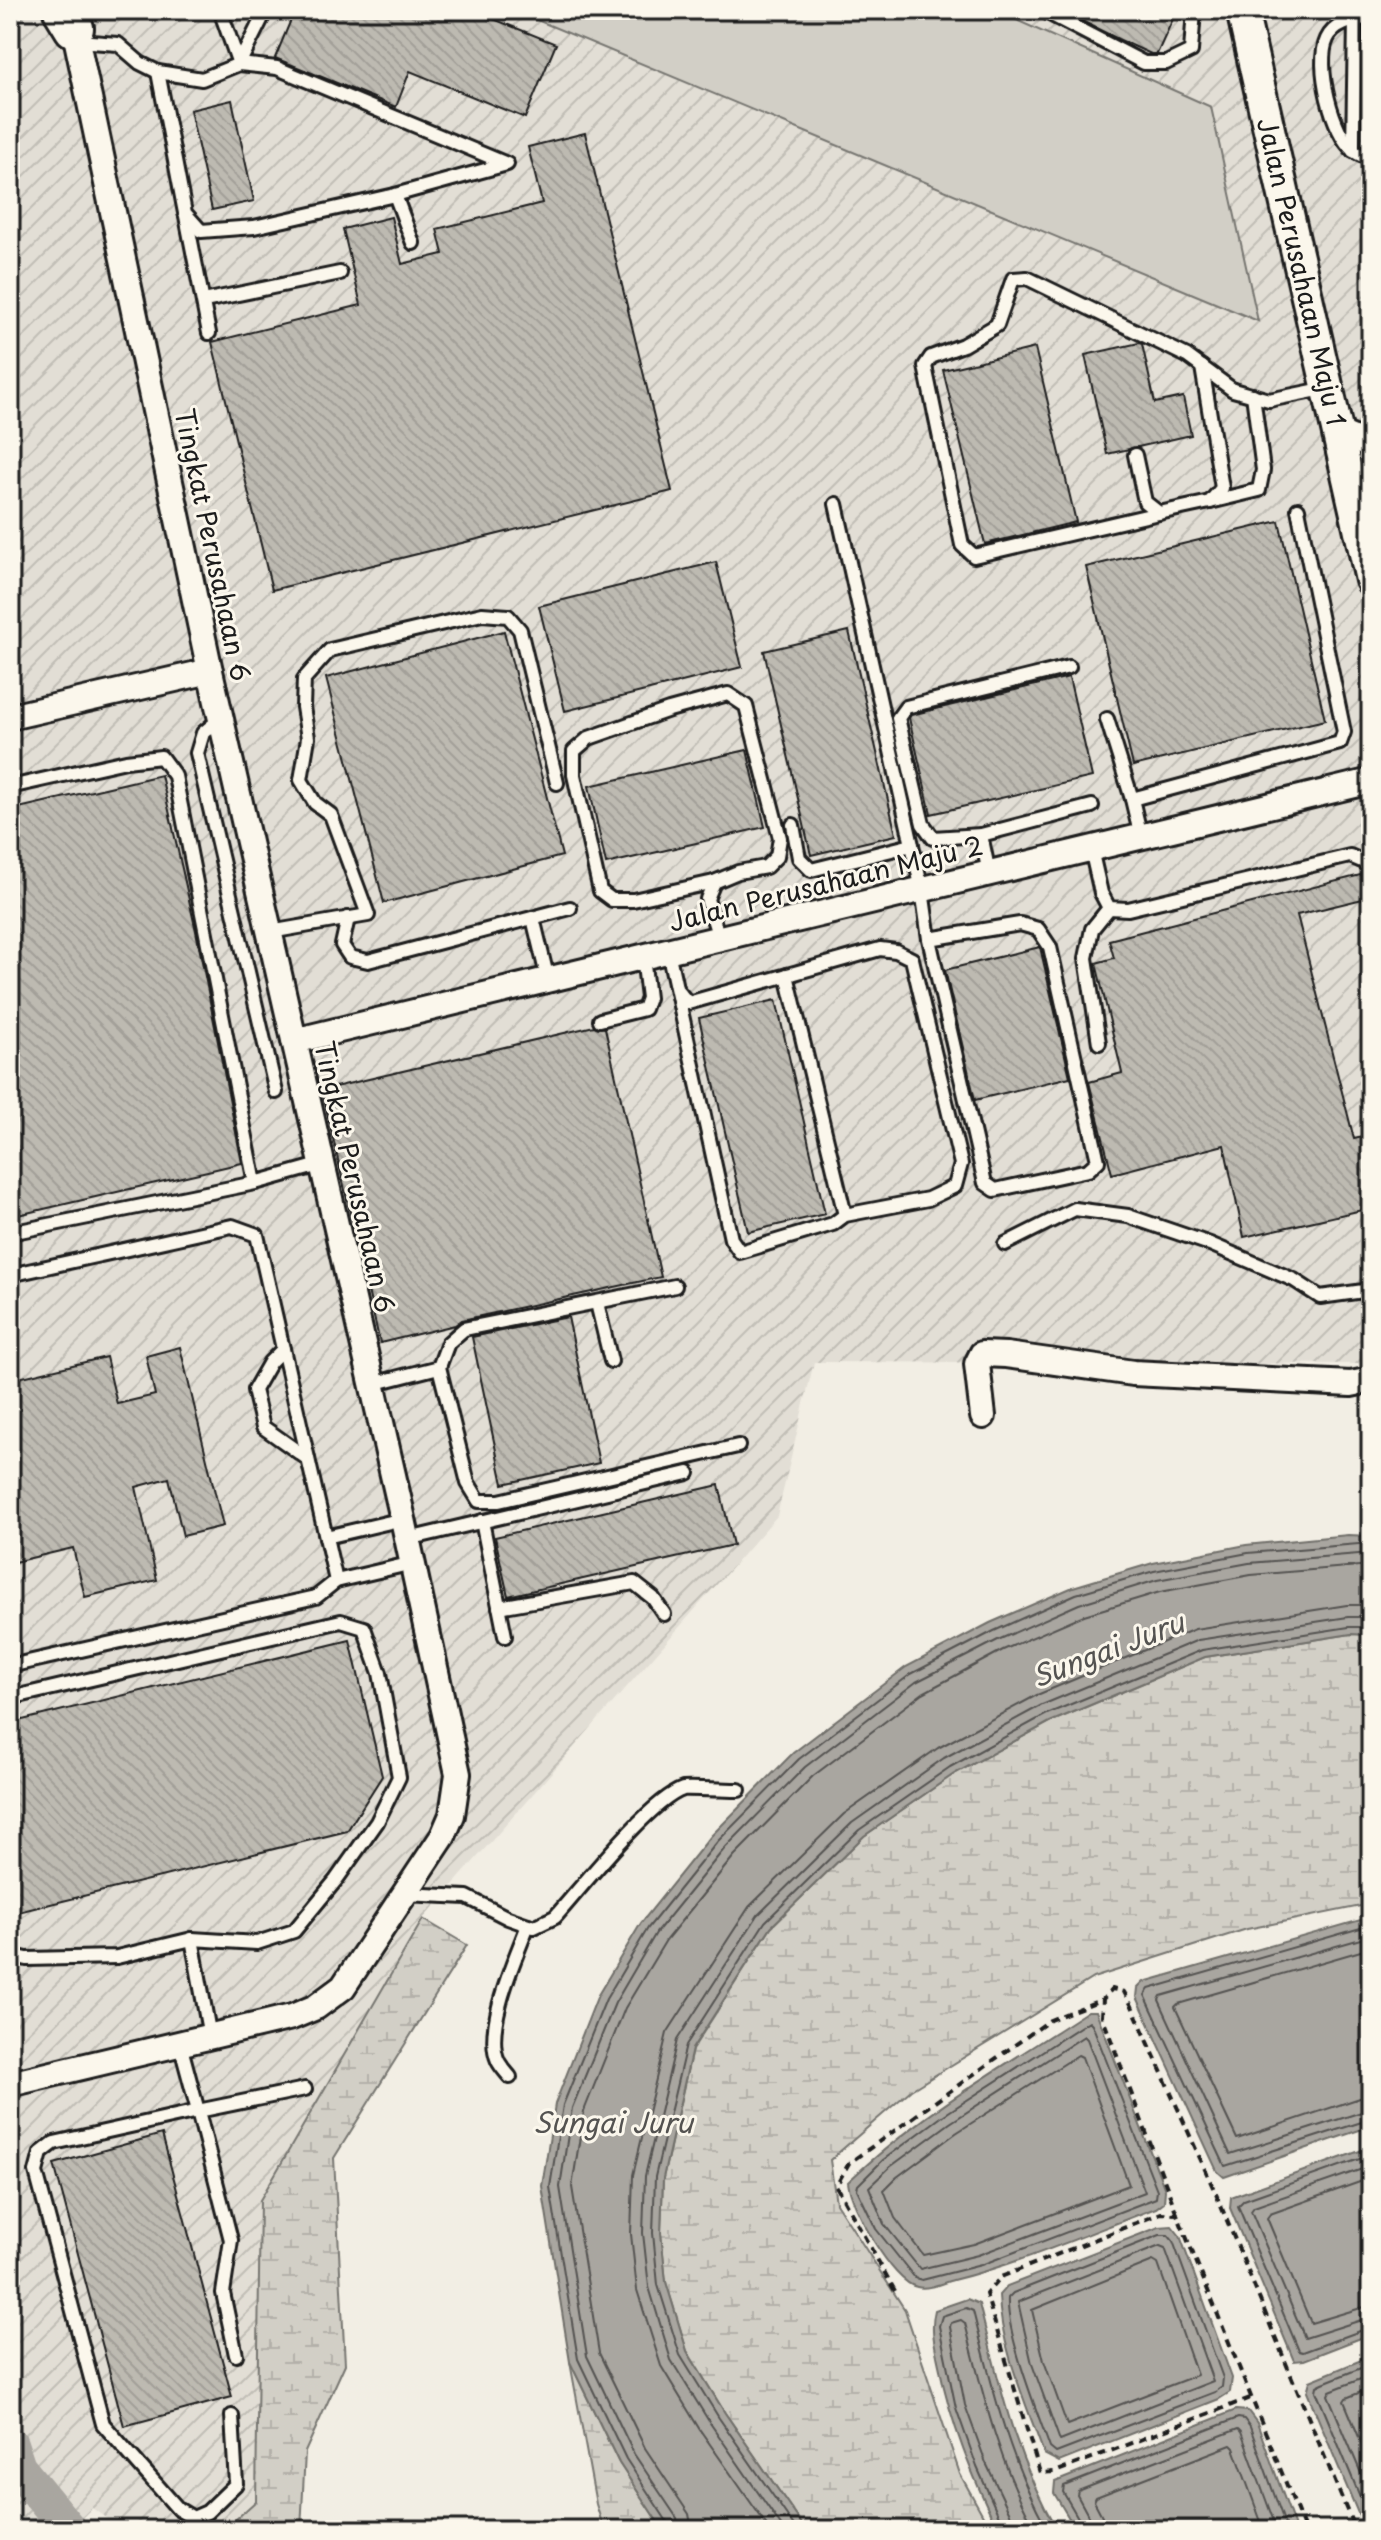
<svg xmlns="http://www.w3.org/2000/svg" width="1381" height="2540" viewBox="0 0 1381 2540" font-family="'Playpen Sans',sans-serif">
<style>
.industrial{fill:url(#industrial-furrows)}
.green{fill:#d2cfc6;stroke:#777671;stroke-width:2}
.wetland{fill:url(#wetland-marsh);stroke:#777671;stroke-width:2}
.water{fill:#a9a6a0;stroke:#716f6b;stroke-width:2}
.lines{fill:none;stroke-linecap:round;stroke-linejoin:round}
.shore{stroke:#545351;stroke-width:2}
.river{stroke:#a9a6a0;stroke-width:36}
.building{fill:url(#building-back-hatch);stroke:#1c1c1c;stroke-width:2}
.service-casing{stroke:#1c1c1c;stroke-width:18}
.minor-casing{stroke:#1c1c1c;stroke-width:30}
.tertiary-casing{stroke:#1c1c1c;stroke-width:36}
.primary-casing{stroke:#1c1c1c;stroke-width:44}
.path{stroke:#1c1c1c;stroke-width:4;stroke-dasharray:8 6;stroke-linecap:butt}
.service{stroke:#fbf7ec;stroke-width:12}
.minor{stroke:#fbf7ec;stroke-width:24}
.tertiary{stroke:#fbf7ec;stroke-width:30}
.primary{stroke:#fbf7ec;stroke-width:38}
.labels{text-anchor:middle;stroke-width:6;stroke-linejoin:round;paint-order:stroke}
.street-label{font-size:26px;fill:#1c1c1c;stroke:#fbf7ec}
.water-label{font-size:28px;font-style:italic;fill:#545351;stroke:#fbf7ec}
</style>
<defs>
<pattern id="industrial-furrows" width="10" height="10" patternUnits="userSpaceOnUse" patternTransform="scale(2)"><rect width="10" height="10" fill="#e2ded5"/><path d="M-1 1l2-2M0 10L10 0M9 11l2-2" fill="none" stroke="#c1beb6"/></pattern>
<pattern id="wetland-marsh" width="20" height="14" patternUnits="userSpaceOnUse" patternTransform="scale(2)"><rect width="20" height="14" fill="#d2cfc6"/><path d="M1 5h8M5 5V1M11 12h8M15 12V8" fill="none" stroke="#b4b1aa"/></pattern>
<pattern id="building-back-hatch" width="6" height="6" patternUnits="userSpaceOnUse" patternTransform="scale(2)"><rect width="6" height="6" fill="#bdbab1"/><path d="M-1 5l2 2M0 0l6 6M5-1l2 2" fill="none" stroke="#a29f98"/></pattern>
</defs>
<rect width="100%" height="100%" fill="#f2eee4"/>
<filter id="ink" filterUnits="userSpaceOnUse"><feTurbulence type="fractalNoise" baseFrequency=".0125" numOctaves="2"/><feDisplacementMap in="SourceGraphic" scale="16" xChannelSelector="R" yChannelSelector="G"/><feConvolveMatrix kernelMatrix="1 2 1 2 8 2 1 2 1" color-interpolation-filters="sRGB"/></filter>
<g filter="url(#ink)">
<path class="industrial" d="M10,10h1361v1354l-557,-2 -37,154 -354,403 -163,281 -4,301 -32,29h-102l-30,-22 -22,22h-60z"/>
<path class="green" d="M513,10h481l217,97 47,214z"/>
<g class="wetland">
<path d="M1351,1634l20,1v269l-124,25 -154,49 -182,112 -81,70 6,43 69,107 55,164 31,56h-185l-81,-117 -38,-62 -21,-69 -5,-49 2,-55 29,-128 79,-123 93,-91 90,-62 96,-52 155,-65z"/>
<path d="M423,1919l44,26 -133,213 11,206 -40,88 -4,78h-77l32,-29 4,-301z"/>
<path d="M570,2362l49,101 44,67h-59l-8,-26z"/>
</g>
<g class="water">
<path d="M1348,1535l23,1v99l-20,-1 -146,23 -155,65 -96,52 -90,62 -93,91 -79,122 -29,129 -2,55 5,49 21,69 38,62 81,117h-143l-44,-67 -49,-101 -28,-176 13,-82 43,-109 43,-72 70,-87 82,-83 113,-86 84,-44 83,-36 80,-24 93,-18z"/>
<path d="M1371,1917v209l-147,51 -7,-6 -80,-174 1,-9 6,-6z"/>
<path d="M1088,2011h8l69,179 -1,12 -8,6c-67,25 -134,55 -203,72 -11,3 -25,10 -36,7 -24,-4 -67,-81 -69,-105 71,-68 158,-117 240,-171z"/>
<path d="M1371,2147v187l-67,26 -10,1 -64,-153 1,-11z"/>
<path d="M1172,2226l8,10 52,142 -2,14 -11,7 -160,63 -15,-8c-17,-48 -44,-108 -45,-159l8,-9 152,-59z"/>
<path d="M967,2299l12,5c21,82 35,151 78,226h-59c-26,-55 -47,-105 -59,-165 -4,-19 -9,-36 -4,-55z"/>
<path d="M1371,2356v174h-6l-58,-138 3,-11z"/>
<path d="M1236,2410l12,1 9,12 39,107h-220l-22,-37 1,-11z"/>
</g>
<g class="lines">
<g class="shore">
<path d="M1371,1925l-222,64 -4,6 80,171 146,-47"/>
<path d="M1371,1936l-210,60 -2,4 71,154 141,-45"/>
<path d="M1371,1948l-193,56 -3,3 62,132 123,-41 11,-1"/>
<path d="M1089,2021l3,3 65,166 -1,8 -175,67 -59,15 -7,-2 -39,-49 -19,-40 1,-4 25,-25 61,-45z"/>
<path d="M1084,2036l3,3 58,153 -167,63 -58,14 -36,-45 -15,-37 21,-20 60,-44z"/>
<path d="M1078,2055l4,2 47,128 -155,59 -51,11 -28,-37 -11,-28 13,-13 59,-44z"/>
<path d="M1371,2155l-127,45 -6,6 61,145 4,1 68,-25"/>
<path d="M1371,2166l-117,41 -3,4 54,127 66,-21"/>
<path d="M1371,2178l-101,36 -3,4 44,105 60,-18"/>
<path d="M1160,2235h8l5,6 50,137 -1,9 -7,5 -159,61 -6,-5c-13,-37 -44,-113 -42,-150l5,-5z"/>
<path d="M1160,2246l5,2 48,133 -153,60 -28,-77 -14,-62z"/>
<path d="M1153,2261l5,3 39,111 -130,50 -23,-64 -12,-51z"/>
<path d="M1371,2364l-48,19 -6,3 -1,5 55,132"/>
<path d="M1371,2375l-41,16 -2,4 43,102"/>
<path d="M1371,2388l-25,10 -2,3 27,65"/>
<path d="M669,2530l-1,-7 -42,-64 -48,-100 -28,-172 13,-82 43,-106 42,-71 70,-87 81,-82 112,-85 83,-43 82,-37 78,-23 94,-18 123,-10"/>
<path d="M679,2530l-2,-12 -43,-64 -47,-98 -27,-169 12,-79 43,-105 41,-70 69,-85 80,-81 111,-85 82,-42 81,-36 78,-24 92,-17 122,-10"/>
<path d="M692,2530l-3,-16 -44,-66 -46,-95 -27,-166 12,-76 41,-103 41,-68 68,-84 79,-80 110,-83 80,-43 81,-35 76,-23 91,-17 120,-10"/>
<path d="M770,2530l-70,-100 -39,-64 -24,-76 -6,-56 2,-59 34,-142 82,-126 95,-93 94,-66 99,-53 158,-66 152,-24h24"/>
<path d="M784,2530l-74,-107 -39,-63 -22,-73 -6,-54 2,-57 32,-136 81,-125 94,-92 92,-65 98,-53 156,-65 150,-23h23"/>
<path d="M797,2530l-78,-112 -39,-63 -22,-70 -5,-52 2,-56 31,-132 79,-123 94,-92 91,-63 97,-53 155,-64 147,-23h22"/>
<path d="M1005,2530l-28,-63 -21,-59 -17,-82 3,-10 24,-8 7,3c19,76 36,150 75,219"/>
<path d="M1015,2530l-2,-10 -27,-57 -21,-58 -15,-78 1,-4 10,-3 4,3c18,72 34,142 71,207"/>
<path d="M1082,2530l-1,-7 -18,-31 1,-6 174,-68 6,1 6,8 37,103"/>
<path d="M1092,2530l-1,-9 -14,-26 1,-4 160,-62 3,3 36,98"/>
<path d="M1104,2530l-2,-14 -8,-15 2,-4 135,-52 3,3 30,82"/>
</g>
<path class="river" d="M10,2444l8,24 51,62"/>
</g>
<g class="building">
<path d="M295,10h176l85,34 -31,74 -115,-47 -14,36 -121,-49z"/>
<path d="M1072,10h105l-20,44h-6l-33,-15 -34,-17z"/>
<path d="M232,100l22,101 -42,9 -22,-100z"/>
<path d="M585,133l87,358 -400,99 -60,-248 149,-37 -18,-76 48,-12 11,47 41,-10 -6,-25 105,-26 -14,-56z"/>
<path d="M1139,343l3,1 13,59 28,-6 8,38 -84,19 -22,-99z"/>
<path d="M1035,348l41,174 -91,22 -42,-174z"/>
<path d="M1279,521l46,199 -192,46 -47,-199z"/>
<path d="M716,562l26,105 -177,44 -26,-105z"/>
<path d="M504,631l58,225 -178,47 -58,-225z"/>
<path d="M849,631l47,204 -85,20 -47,-204z"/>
<path d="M1069,677l23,100 -161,37 -22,-96 2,-3z"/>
<path d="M747,750l18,77 -159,37 -17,-78z"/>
<path d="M161,775l35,156 46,232 -224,52 -8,-33v-372z"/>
<path d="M1368,873l3,1v23l-74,18 57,224 17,-4v73l-127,29 -20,-92 -112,29 -23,-92 33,-9 -26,-110 18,-5 -5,-18z"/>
<path d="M1040,947l30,130 -95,23 -30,-130z"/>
<path d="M776,1000l49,214 -77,18 -49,-214z"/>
<path d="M594,1026l11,2 56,249 -199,43 -7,5 -75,18 -58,-253z"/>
<path d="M568,1317l31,146 -96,21 -31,-147z"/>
<path d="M180,1347l43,179 -40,10 -14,-58 -33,9 21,93 -72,17 -12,-49 -63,15v-183l96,-23 11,47 38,-9 -9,-39z"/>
<path d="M719,1485l14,60 -225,51 -13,-59z"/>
<path d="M350,1640l32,136 -35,55 -337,83v-191z"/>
<path d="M162,2134l70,263 -108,29 -70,-262z"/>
</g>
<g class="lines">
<defs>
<g id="service">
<path d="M220,10l19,54 27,-54"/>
<path d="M1042,10l102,53h22l25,-12 3,-41"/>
<path d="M1371,17c-15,3 -36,5 -44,22 -12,25 5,95 27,112 4,4 12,6 17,8"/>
<path d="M77,41l41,3 22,19 18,9 44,7 37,-15 38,4 230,96 -112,31"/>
<path d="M158,72l27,141 16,18 53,-4 141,-32 18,48"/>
<path d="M1353,151l2,-131"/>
<path d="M186,216l23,117"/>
<path d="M204,301l136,-28"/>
<path d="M1135,455l10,47 14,11 51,-11 12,-14 -20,-121"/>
<path d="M1210,502l49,-12 4,-20 -10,-75"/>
<path d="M836,504l86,386 7,49 56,244 10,7 93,-20 10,-9 -48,-214 -12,-18 -18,-5 -91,15"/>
<path d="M1159,513l-185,43 -12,-11 -37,-179 6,-9 32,-12 34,-20 16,-46 14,-1 160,78 46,34 36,10 59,-12"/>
<path d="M728,694l18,12 34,132 -3,18 -11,11 -28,5 -24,10 -81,18h-21l-12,-9 -26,-116v-24l15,-13 80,-28z"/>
<path d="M221,718l-18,15 -6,20 79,339"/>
<path d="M1107,719l25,80"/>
<path d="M10,787l116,-26 35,-4 14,19 80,407"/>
<path d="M793,825l6,33 12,12 101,-25"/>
<path d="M981,835l-48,3 -10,-14 -25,-106 8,-11 163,-40"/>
<path d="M1141,837l-9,-38 208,-56 4,-11 -46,-223"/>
<path d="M1091,849l10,44 8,15 19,1 222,-53 21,9"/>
<path d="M989,873l-8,-38 111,-29"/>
<path d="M714,882l-7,17 12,39"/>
<path d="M348,918l-6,27 8,12 18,4 202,-53"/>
<path d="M533,918l15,62"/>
<path d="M270,932l98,-17 -37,-100 -16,-12 -14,-23 7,-42 -5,-31 1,-28 26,-29 152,-36 26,2 12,14 37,153"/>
<path d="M668,951l63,288 9,13 93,-28 12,-9 83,-16 27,-13 6,-22 -49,-205 -16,-8 -16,-2 -192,54 -10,-12"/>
<path d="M787,975l58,240"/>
<path d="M600,1020l44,-11 4,-11 -5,-41"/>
<path d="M1099,1043l-13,-85 6,-29 17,-21"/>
<path d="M10,1233l245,-50 68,-19"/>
<path d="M1005,1244l70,-35 53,7 82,28 84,36 26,17 51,-7"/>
<path d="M10,1275l222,-49 25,9 79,346"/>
<path d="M597,1303l14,58"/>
<path d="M283,1349l-13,13 -16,28 9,37 45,32"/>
<path d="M439,1367l29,116 11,18h20l239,-55"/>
<path d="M372,1384l67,-17 9,-24 16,-14 211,-43"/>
<path d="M482,1521l23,115"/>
<path d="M326,1537l77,-18"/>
<path d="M408,1539l280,-66"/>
<path d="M499,1607l135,-24 19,15 11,16"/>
<path d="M10,1666l306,-69 20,-16 77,-18"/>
<path d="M10,1698l331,-77 23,7 16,45 19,104 -22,45 -41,58 -42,51 -37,12 -65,-4 -75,18 -90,2 -17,-4"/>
<path d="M404,1894l63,3 41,21 26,9 21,-10c26,-29 95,-117 128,-128 4,-1 46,1 56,1"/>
<path d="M192,1939l18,98"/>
<path d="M180,2044l18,67 -144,32 -13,10 -5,19 67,252 75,85 15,9 14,-6 29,-28 -4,-68"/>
<path d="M510,2077c-4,-5 -9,-10 -12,-16 -15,-33 18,-104 30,-136"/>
<path d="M236,2355l-13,-62 8,-53 -33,-129 107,-22"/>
</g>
<g id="minor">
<path d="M1337,432l34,14"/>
<path d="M10,717l200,-46"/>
<path d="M294,1041l1077,-260"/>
<path d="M983,1416l-6,-52 5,-10 24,1 127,18 218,11 20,-4"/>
<path d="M10,2084l282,-67 24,-10 27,-20 100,-151 9,-21 6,-41 -55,-255 -193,-848 -139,-658"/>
</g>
<path id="tertiary" d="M1242,10l129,570"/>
<path id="primary" d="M63,10l11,18"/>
</defs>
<use href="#service" class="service-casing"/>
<use href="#minor" class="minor-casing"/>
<use href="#tertiary" class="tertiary-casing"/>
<use href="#primary" class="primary-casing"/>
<g class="path">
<path d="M1177,2214l-75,-198 1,-17 9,-10 12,3 8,14 84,188 139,336"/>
<path d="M895,2291l-59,-105 13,-23 201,-143 53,-21"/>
<path d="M1250,2398l-195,74 -15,1 -54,-179 15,-17 160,-64 16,1 128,316"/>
</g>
<use href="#service" class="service"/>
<use href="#minor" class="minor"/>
<use href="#tertiary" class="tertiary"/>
<use href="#primary" class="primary"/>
</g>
</g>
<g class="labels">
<g class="street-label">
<text transform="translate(1301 272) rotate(77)" y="9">Jalan Perusahaan Maju 1</text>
<text transform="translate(212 545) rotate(78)" y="9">Tingkat Perusahaan 6</text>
<text transform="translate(826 884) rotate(-14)" y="9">Jalan Perusahaan Maju 2</text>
<text transform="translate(354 1177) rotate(77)" y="9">Tingkat Perusahaan 6</text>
</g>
<g class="water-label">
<text transform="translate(1108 1650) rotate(-21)" y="10">Sungai Juru</text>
<text x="613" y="2133">Sungai Juru</text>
</g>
</g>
<rect width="1381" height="2540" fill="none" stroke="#fbf7ec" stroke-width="40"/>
<rect x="20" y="20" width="1341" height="2500" fill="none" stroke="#1c1c1c" stroke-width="3" filter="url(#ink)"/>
</svg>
